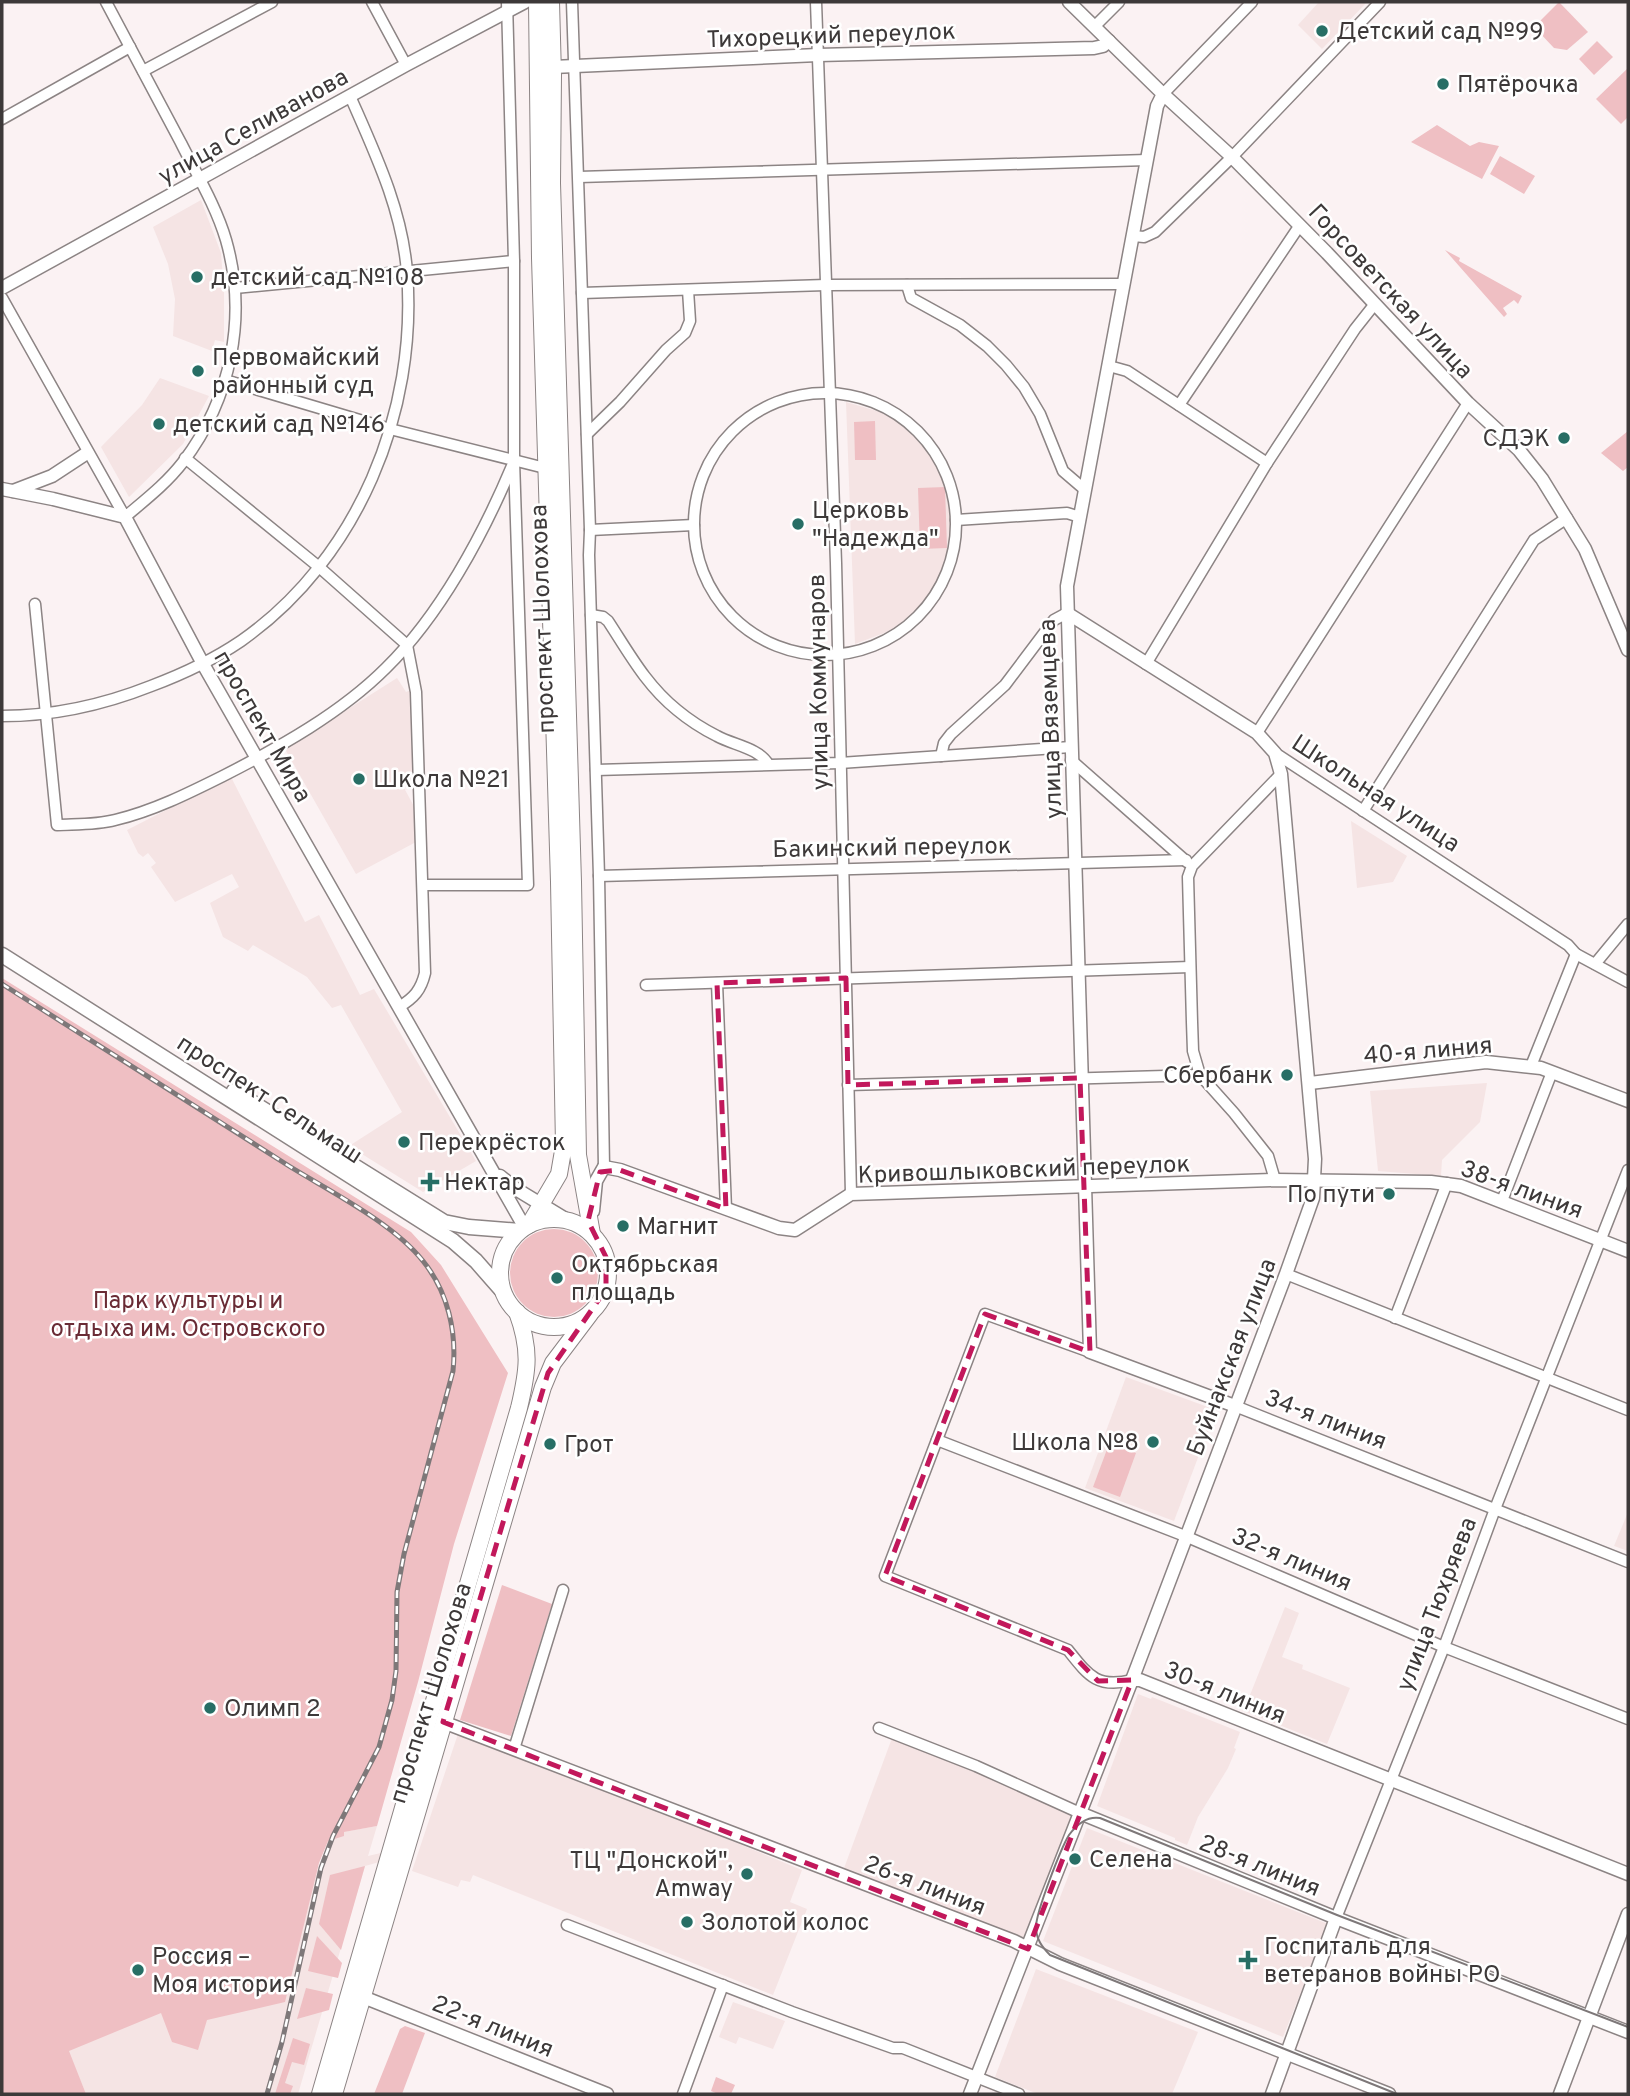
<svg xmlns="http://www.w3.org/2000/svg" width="1630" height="2096" viewBox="0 0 1630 2096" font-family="Overpass,sans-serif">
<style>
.built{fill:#f5e4e4}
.green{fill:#efbfc3}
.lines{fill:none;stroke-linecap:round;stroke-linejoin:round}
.minor-casing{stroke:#8c8484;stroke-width:13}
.tertiary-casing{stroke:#8c8484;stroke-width:15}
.secondary-casing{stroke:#8c8484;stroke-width:17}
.primary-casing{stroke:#8c8484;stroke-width:18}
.minor{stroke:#fff;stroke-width:10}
.tertiary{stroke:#fff;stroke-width:12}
.secondary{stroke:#fff;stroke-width:14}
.primary{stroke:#fff;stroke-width:16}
.tram{stroke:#7e7879;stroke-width:2}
.rail-casing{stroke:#7e7879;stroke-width:5}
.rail{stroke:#fff;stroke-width:2.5;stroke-dasharray:8;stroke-linecap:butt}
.marked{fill:none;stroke:#c2185b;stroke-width:5;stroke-dasharray:14 9;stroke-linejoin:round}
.poi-dot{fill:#276e65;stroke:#fff;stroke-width:2.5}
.labels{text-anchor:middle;stroke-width:5;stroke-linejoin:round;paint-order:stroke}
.poi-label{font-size:24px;fill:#3d3939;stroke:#fff;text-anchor:start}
.street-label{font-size:24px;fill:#3d3939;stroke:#fff}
.park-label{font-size:24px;fill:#6a2b35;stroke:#fff}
</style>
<rect width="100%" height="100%" fill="#fbf2f3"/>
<g class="built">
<path d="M1319,2h48l-45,47 -24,-24z"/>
<path d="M201,200l20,53 3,38v51l-9,-2 -3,11 -39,-15 2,-37 -7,-35 -15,-37z"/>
<path d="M160,378l49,18 -26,48 -54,53 -28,-50 41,-42z"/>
<path d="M846,402l38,11 22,13 19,18 20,34 9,38 -2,27 -7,26 -21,35 -32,26 -37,14z"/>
<path d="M397,678l9,14 5,-2 4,92 -12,4 14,26 -1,30 -60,32 -71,-125z"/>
<path d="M231,777l74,145 14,-7 41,80 14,-6 102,172 -53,31 -74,-46 53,-34 -61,-107 -9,3 -25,-31 -54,-32 -5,6 -25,-14 -13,-34 29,-16 -7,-13 -57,28 -24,-35 5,-4 -8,-10 -5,4 -5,-4 -11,-23z"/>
<path d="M1351,821l56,35 -14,26 -36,6z"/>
<path d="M2,980l341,852 34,-6 -9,30 17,-4 -2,9 -18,5 -67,228h-212l-18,-43 250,-181 12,-36z"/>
<path d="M1487,1083l-7,39 -38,38 -1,16 -63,-5 -8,-80z"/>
<path d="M1126,1377l90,33 -42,111 -89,-33z"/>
<path d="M1628,1512v39l-14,-5z"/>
<path d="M1285,1607l14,6 -17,44 21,8 -1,4 48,19 -23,56 -88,-35 1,-5 6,1z"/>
<path d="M1138,1694l13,5 1,-2 88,35 -6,16 2,1 -8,19 -30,49 -11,28 -12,-5v-2l-78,-32z"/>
<path d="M460,1728l342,142 -12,32 17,7 -34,86 -300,-120 -3,7 -9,-2 -3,7 -46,-16z"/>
<path d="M892,1738l175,72 6,5 -45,120 -5,4 -180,-68z"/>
<path d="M1087,1828l241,96 -45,113 -240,-96z"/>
<path d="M1036,1969l162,63 -26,62h-134l-43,-17z"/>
<path d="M733,2002l52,19 -12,28 -34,-12 -3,7 -17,-7z"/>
</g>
<g class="green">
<path d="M1559,2l29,30 -21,18 -13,-2 -17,-18 1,-7z"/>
<path d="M1597,41l16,16 -19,18 -15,-16z"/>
<path d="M1627,69l1,48 -7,7 -25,-25z"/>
<path d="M1437,125l33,21 9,-4 20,4 -17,33 -71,-37z"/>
<path d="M1500,156l35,20 -11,18 -34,-20z"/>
<path d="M1445,250l15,8 -1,3 63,35 -4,8 -4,-4 -11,8 4,6 -3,3z"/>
<path d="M875,421l1,39h-21l-1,-38z"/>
<path d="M1628,431v36l-5,4 -22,-18z"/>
<path d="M945,487l2,61 -27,1 -2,-61z"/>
<path d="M2,978l409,254 30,33 67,108 -54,171 -36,138 -41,144 -33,6v4l-16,5 -9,22 -34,139 -78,18 -9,30 -26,-8 -11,-29 -92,38 17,43h-84z"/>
<circle cx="554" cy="1273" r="44"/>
<path d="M1109,1444l27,9 -16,44 -27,-10z"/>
<path d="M502,1585l50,19 -41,132 -51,-16z"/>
<path d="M365,1866l-24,84 -22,-26 11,-49z"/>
<path d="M317,1936l25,27 -4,15 -30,-7z"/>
<path d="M306,1988l27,6 -4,16 -32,9z"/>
<path d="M405,2026l20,7 -23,61h-28l26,-65z"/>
<path d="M293,2038l17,6 -6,21 -12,-3 -7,21 8,3 -3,8h-15z"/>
<path d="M716,2077l19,8 -4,9h-13l-7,-3z"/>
</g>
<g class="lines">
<defs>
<g id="minor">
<path d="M372,2l34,63"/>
<path d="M572,2l18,528 -1,25 10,321 5,291"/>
<path d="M816,2l20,561 15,631"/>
<path d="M1095,26l24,-24"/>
<path d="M143,71l129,-69"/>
<path d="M1163,94l89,-92"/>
<path d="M2,119l128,-72"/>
<path d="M579,177l568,-17"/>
<path d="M1133,236l11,1 11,-5 77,-75 148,-155"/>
<path d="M907,285l4,13 49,27 27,21 19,19 18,22 16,27 23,57 21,18"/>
<path d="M235,288l279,-27"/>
<path d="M582,293l244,-8 298,-1"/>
<path d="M2,298l123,219c20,-17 41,-33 58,-55 48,-63 65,-145 43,-222 -10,-34 -29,-65 -45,-97 -25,-47 -50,-94 -75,-141"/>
<path d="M1109,366l18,5 140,92"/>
<path d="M225,380l165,49 155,39"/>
<circle cx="825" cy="524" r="131"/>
<path d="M1179,405l121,-180"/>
<path d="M587,434l33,-32 46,-52 19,-17 5,-12 -2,-31"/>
<path d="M185,458l134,109 88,78 9,47 9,281c-4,17 -11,25 -26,34"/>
<path d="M956,520l111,-7 13,4"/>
<path d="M590,530l104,-5"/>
<path d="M35,604l22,221c19,-1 39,0 58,-5 38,-9 74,-27 108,-44 57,-29 118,-63 163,-108 54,-53 97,-133 126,-202"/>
<path d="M591,615l12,2 5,4c21,32 38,64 69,89 12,10 26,19 40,26 16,9 42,12 51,28"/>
<path d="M1146,664l121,-201 88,-134 19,-24"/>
<path d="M2,716c51,0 101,-11 149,-30 32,-12 62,-26 90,-45 117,-82 177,-229 166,-369 -5,-63 -32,-119 -57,-176"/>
<path d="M1257,733l211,-330"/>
<path d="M1275,753l293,192 8,9 52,28"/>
<path d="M941,756l3,-13 7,-9 54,-49 49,-65 13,-7"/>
<path d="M1071,760l116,102"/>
<path d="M596,770l244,-7 231,-16"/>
<path d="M1363,811l171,-271 33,-22"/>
<path d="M599,876l587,-16"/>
<path d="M423,885h105l-14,-424v-200l-7,-259"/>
<path d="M1595,964l33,-40"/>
<path d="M717,983l9,226"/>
<path d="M646,985l544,-18"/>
<path d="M1531,1066l45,-112"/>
<path d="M848,1085l352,-10"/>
<path d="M1275,1180l-7,-24 -34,-43 -34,-38 -7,-24 -1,-29 -4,-145 4,-11 89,-92"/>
<path d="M1502,1201l50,-129"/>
<path d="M1286,1274l342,136"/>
<path d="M1395,1318l52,-135"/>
<path d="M1090,1352l-105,-38 -100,262 183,74c20,25 29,39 64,30"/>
<path d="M1235,1406l393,156"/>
<path d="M937,1440l248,96 259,111 184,72"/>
<path d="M879,1728l97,38 104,47"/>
<path d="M514,1749l49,-159"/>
<path d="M1336,1918l108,-271 51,-138 133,-339"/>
<path d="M567,1925l225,87 101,36h10l116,46"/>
<path d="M683,2094l40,-109"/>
</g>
<g id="tertiary">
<path d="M1069,2l94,92 69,63 95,96 141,150 51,47 23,29 43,70 43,101"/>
<path d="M553,67l265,-12 276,-7 9,-2 6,-5"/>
<path d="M1163,94l-6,12 -90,480 23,766 145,54"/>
<path d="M2,288l404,-223 119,-63"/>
<path d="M2,489l51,10 72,18 78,147 322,564"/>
<path d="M13,491l39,-15 35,-23"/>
<path d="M1310,1083l176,-21 55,6 87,33"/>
<path d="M500,1176l16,13 51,31"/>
<path d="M593,1211l3,-30 8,-14 16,3 159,58 16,2 56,-36 424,-14 156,2 30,4 167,65"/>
<path d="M1132,1680h8l488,194"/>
<path d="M443,1722l571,219 46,23 329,130"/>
<path d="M1080,1813l256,105 292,114"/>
<path d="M363,1997l244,97"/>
<path d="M970,2094l162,-414 154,-406 27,-76 2,-39 -34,-385 -6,-21 -18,-20 -190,-120"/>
<path d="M1272,2094l64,-176"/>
<path d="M1560,2094l68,-180"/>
</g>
<g id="secondary">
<path d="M2,955l451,286 23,20 28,32"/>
<path d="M234,1091l210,131 25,5 51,4"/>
</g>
<g id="primary">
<path d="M551,2l2,73 -1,108 21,699 5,273 14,79"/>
<circle cx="554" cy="1273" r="54"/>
<path d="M529,1225l30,-51 5,-29 -5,-263 -19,-624 -3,-256"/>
<path d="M320,2094l199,-686c9,-38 12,-58 -2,-96"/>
<path d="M334,2094l209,-707 10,-24 37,-49"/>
</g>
</defs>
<use href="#minor" class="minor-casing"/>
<use href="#tertiary" class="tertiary-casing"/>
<use href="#secondary" class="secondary-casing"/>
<use href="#primary" class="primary-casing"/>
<use href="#minor" class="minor"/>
<use href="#tertiary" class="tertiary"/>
<use href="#secondary" class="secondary"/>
<use href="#primary" class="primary"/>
<path class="tram" d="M1397,2094l-347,-139c-8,-8 -14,-16 -14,-28 0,-15 25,-79 33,-92 8,-11 18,-19 31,-17l237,97 291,112"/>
<defs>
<path id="rail" d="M2,984c96,61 192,121 287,182 42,26 104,57 134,95 25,31 34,71 30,110l-49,183 -7,38 -1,79 -4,29 -13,47 -46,89 -12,32 -39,174 -15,52"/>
</defs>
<use href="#rail" class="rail-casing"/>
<use href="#rail" class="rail"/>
</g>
<path class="marked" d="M846,978l2,107 232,-7 10,274 -105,-38 -100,262 183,74 30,31 34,-1 -104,269 -585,-227 105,-349 58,-84v-32l-18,-36 12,-49 20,-2 106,39 -9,-226z"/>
<g class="poi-dot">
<circle cx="1322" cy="31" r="7"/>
<circle cx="1443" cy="84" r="7"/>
<circle cx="197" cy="277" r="7"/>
<circle cx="198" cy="371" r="7"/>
<circle cx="159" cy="424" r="7"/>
<circle cx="1564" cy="438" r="7"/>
<circle cx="798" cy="524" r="7"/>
<circle cx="359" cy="779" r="7"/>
<circle cx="1287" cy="1075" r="7"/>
<circle cx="404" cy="1142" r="7"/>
<path d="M426.5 1171.5h7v7h7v7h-7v7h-7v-7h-7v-7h7z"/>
<circle cx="1389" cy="1194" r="7"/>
<circle cx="623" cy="1226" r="7"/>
<circle cx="557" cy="1278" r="7"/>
<circle cx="1153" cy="1442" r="7"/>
<circle cx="550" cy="1444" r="7"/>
<circle cx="210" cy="1708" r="7"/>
<circle cx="1075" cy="1859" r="7"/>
<circle cx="747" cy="1874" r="7"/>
<circle cx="687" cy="1922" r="7"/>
<path d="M1244.5 1949.5h7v7h7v7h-7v7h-7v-7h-7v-7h7z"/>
<circle cx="138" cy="1970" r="7"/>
</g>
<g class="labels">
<g class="poi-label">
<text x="1336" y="39">Детский сад №99</text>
<text x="1457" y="92">Пятёрочка</text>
<text x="211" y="285">детский сад №108</text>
<text x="212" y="365">Первомайский<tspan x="212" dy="28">районный суд</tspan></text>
<text x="173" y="432">детский сад №146</text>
<text x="1550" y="446" text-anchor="end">СДЭК</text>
<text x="812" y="518">Церковь<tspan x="812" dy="28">"Надежда"</tspan></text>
<text x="373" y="787">Школа №21</text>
<text x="1273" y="1083" text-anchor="end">Сбербанк</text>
<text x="418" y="1150">Перекрёсток</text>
<text x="444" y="1190">Нектар</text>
<text x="1375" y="1202" text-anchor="end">По пути</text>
<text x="637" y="1234">Магнит</text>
<text x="571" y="1272">Октябрьская<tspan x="571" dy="28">площадь</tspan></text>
<text x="1139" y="1450" text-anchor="end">Школа №8</text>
<text x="564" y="1452">Грот</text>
<text x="224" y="1716">Олимп 2</text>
<text x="1089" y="1867">Селена</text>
<text x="733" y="1868" text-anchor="end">ТЦ "Донской",<tspan x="733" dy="28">Amway</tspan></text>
<text x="701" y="1930">Золотой колос</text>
<text x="1264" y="1954">Госпиталь для<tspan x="1264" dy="28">ветеранов войны РО</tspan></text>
<text x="152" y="1964">Россия –<tspan x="152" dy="28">Моя история</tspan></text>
</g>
<g class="street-label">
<text transform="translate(831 35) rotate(-2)" y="8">Тихорецкий переулок</text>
<text transform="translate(253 126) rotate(-29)" y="8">улица Селиванова</text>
<text transform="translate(1391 291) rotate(47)" y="8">Горсоветская улица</text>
<text transform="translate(542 619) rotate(-92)" y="8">проспект Шолохова</text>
<text transform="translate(818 682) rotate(-91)" y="8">улица Коммунаров</text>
<text transform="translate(1050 719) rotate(-92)" y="8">улица Вяземцева</text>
<text transform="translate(263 726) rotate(60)" y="8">проспект Мира</text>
<text transform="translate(1376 793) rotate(33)" y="8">Школьная улица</text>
<text transform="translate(892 847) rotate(-1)" y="8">Бакинский переулок</text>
<text transform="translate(1428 1050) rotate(-5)" y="8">40-я линия</text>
<text transform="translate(270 1099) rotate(33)" y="8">проспект Сельмаш</text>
<text transform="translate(1024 1169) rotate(-2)" y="8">Кривошлыковский переулок</text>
<text transform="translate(1522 1189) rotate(20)" y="8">38-я линия</text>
<text transform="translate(1231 1357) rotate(-69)" y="8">Буйнакская улица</text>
<text transform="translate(1326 1419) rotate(21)" y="8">34-я линия</text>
<text transform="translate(1292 1559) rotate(23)" y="8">32-я линия</text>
<text transform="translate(1436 1604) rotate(-69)" y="8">улица Тюхряева</text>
<text transform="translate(1225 1692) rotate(22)" y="8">30-я линия</text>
<text transform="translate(430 1693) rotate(-73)" y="8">проспект Шолохова</text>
<text transform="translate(1260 1865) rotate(22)" y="8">28-я линия</text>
<text transform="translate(925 1885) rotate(21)" y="8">26-я линия</text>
<text transform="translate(493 2026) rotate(22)" y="8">22-я линия</text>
</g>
<g class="park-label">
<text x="188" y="1308">Парк культуры и<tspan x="188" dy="28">отдыха им. Островского</tspan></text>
</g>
</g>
<rect width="1630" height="2096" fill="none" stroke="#3d3939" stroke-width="7"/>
</svg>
